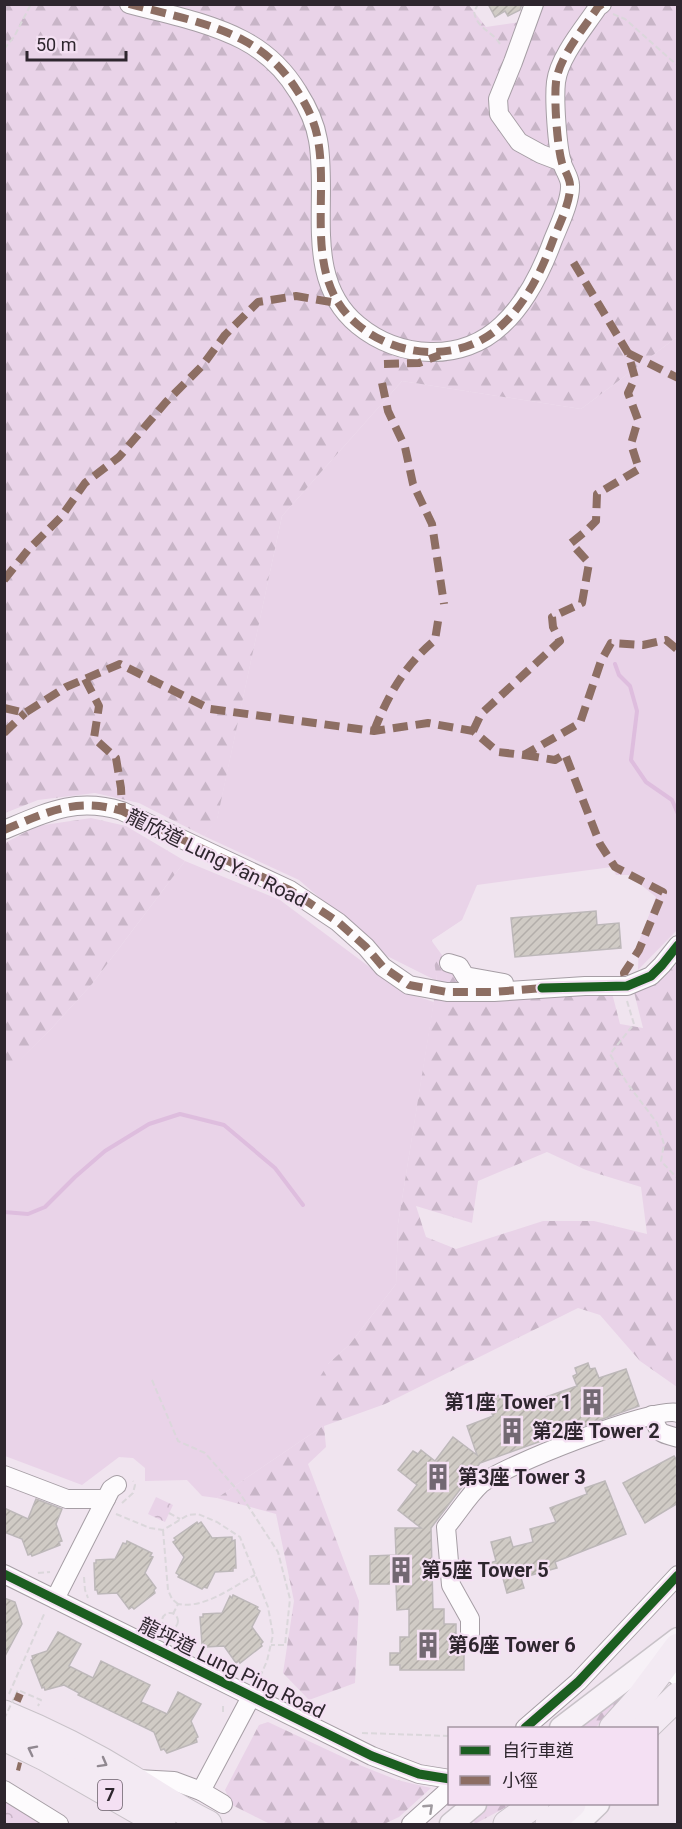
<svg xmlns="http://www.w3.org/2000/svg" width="682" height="1829" viewBox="0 0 682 1829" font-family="Roboto,'Noto Sans TC',sans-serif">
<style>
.grass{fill:#e9d3e8}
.forest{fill:url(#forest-firs);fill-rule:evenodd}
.park{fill:url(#park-crowns)}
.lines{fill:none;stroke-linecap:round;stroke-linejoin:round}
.stream{stroke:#debdde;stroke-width:4}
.building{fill:url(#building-hatch);stroke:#bdb8b9;stroke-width:1.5}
.minor-casing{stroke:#a69ea5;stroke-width:20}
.major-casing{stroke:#c8c2c8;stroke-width:25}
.highway-casing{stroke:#c8c2c8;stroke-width:29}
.path{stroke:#dbd7db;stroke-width:2;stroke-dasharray:6 3;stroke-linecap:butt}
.minor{stroke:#fdfbfd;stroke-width:18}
.major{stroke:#f7f1f7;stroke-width:22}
.highway{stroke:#f3eaf3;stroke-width:27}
.path-bridge{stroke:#dbd7db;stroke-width:2;stroke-dasharray:6 3;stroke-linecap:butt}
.quiet{stroke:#8d6e63;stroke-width:8;stroke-dasharray:15 8;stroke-linecap:butt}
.cycleway-casing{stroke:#f4e0f3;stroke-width:13}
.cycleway{stroke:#1b5e20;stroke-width:9}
.oneway{stroke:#908890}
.oneway2{stroke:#a09ba0}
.labels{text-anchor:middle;stroke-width:4.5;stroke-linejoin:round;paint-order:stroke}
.shield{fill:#f4e0f3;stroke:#695e69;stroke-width:1.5}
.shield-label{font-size:18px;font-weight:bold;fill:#2e262e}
.street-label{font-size:20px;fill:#2e262e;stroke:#f4e0f3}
.poi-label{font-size:20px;font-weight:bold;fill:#2e262e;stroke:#f4e0f3;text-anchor:start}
</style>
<defs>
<pattern id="forest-firs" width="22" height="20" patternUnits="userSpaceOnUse" patternTransform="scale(1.5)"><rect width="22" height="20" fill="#e9d3e8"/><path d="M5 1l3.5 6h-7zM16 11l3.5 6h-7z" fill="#c8b5c7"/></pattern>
<pattern id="park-crowns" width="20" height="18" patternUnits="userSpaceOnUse" patternTransform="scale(1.5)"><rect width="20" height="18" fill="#e9d3e8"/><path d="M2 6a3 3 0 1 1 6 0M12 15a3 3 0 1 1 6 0" fill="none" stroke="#c8b5c7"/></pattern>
<pattern id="building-hatch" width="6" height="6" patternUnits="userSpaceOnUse" patternTransform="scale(1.5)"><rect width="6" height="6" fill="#d0cbc5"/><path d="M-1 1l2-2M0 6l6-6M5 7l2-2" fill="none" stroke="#b3aeaa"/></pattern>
</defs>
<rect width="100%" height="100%" fill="#f0e4ef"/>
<g class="grass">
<path d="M677,337l1,592 -40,41 1,-29 17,-44 -27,-22h-13l-4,-8 -135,18 -15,35 -30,20 5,41 -50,-25 -88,-76 -95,-44 13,-17 65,-303 120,-135 179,28z"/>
<path d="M185,861l95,39 123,92 31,10 -36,222 -2,60 -46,60 -22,20 -5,62 -106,72 -15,-2 -15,-16 -42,1v-13l-12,-10 -14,-1 -37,28 -77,-29 -1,-380 47,-47 41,-45z"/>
</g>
<g class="forest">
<path d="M468,4l18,23 35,-5 20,-17h136v332l-96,72 -179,-28 -120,135 -65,304 -13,16 -65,-33 -44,-10 -57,7 -33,13v-808z"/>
<path d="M91,818l35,8 59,35 -93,123 -41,45 -46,47v-233l32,-17z"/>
<path d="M431,940l35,48 146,5 8,31 23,4 -9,-36 27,-13 16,-21v429l-37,-26 -40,-46 -22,-7 -193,96 -61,22 2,21 -18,17 51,137 -4,82 -46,17 -26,-27 11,-72 -18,-87 -59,-16 106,-72 -12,-35 17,-27 22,-20 46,-60 2,-60 39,-243zM547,1152l39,18 55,17 6,47 -53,-13h-51l-87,28 -30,-12 -10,-31 56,17 6,-42z"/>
<path d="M626,1693l3,2 -34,33h-20z"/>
<path d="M268,1722l94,44 35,14 34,8 -32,29 -15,7h-114l-38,-19 -7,-15 34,-65z"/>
<path d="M488,1804h24l-37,20 -3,-8z"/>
</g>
<g class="park">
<path d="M156,1497l17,8 -8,17 -17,-8z"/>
<path d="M4,1796l44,28h-43z"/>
</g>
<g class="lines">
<g class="stream">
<path d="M615,664l4,11 11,11 7,25 -6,49 15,22 26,18 6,14"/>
<path d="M4,1212l24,2 17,-7 30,-30 30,-26 44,-27 31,-10 44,11 51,43 28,37"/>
</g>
</g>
<g class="building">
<path d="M488,4h34l-2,6 -12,6 -3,-5 -10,6z"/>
<path d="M596,911l1,14 22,-2 2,25 -106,9 -4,-39z"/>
<path d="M588,1363l2,6 5,-1 4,10 27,-9 13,37 -159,57 -49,65 2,81h11v15h12v28h8v18h-64v-5h-10v-12h10v-16h9v-28l-12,1 -1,-26h-26v-28l26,-1 -1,-27h26l-23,-18 19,-25 -19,-15 15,-19 5,3 3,-4 14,11 18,-24 24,18 -10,-29 26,-10 -4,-10 5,-2 -2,-6 13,-5 2,7 4,-2 4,10 62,-22 -4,-10 4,-2 -2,-6z"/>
<path d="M674,1456l4,6v41l-33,20 -22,-40z"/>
<path d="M605,1481l21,53 -71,28 2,6 -36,10 3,10 -17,5 -6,-22 -8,3 -3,-11 6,-2 -5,-19 19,-5 3,10 20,-5 -3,-13 26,-7 -6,-14 37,-14 -2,-6z"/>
<path d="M36,1499l26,10 -6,15 6,17 -3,1 1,3 -28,11 -1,-2 -3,1 -6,-16 -18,-7v-24l24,11z"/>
<path d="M197,1522l1,2 3,-2 11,16 20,-1v4l3,-1 1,28h-3v3l-18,1 -8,16 -3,-1 -2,2 -24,-12 1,-2 -3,-2 8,-16 -11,-15 3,-2 -2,-2z"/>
<path d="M127,1541l25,12 -2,3 3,1 -8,16 11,15 -2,2 1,3 -21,16 -2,-2 -3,2 -12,-16 -19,1 -1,-4h-2l-1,-27h2v-3l19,-1 8,-16 3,1z"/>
<path d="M233,1595l25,12 -1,2 3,2 -8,16 11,15 -2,2 1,2 -22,17 -1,-2 -3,2 -12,-17 -19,1 -1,-3h-2l-2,-27h3v-3l19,-1 8,-17 2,2z"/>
<path d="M4,1598l11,4 7,22 -18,34z"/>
<path d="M58,1632l23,12 -12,22 24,12 8,-17 49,24 -9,17 26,12 11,-22 23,12 -10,17 7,16 -2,1 1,4 -30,11 -3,-4 -3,1 -7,-18 -76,-37 1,-2 -15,-8 -19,5 -1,-3 -2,1 -11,-28 2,-1 -1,-3 15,-5z"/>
</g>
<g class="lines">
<defs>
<g id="minor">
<path d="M129,4c37,10 80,18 114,36 23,12 41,29 55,52 9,14 17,30 20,48 11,61 -16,139 40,185 41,34 104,38 144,0 24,-22 40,-55 51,-85 6,-15 18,-39 17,-55 0,-7 -6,-15 -8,-22 -5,-17 -8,-64 -6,-81 3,-25 28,-54 42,-75l4,-3"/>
<path d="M534,4l-21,58 -15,37 1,15 20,28 22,12 21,8"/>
<path d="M4,830c43,-18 72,-33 118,-19l168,79 48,32 28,25 17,20 26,18 38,7h47l91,-6h42l24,-10 11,-11 16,-20"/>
<path d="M449,963l10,3 6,10 39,7"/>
<path d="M652,1415c8,20 6,17 26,23"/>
<path d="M4,1475l63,24h39"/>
<path d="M4,1574l368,182 47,18 31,5"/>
<path d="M55,1599l56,-110 6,-4"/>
<path d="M470,1634v-15l-19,-34 -5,-58c12,-14 22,-31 35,-43 20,-17 176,-79 197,-71"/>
<path d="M664,1666l14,11"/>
<path d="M525,1728l53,-46 100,-107"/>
<path d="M137,1779l37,2 27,10 22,13"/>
<path d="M4,1790l55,34"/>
<path d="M201,1791l50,-94"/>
<path d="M411,1824l39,-35"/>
</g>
<g id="major">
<path d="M561,1728l117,-89"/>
<path d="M451,1824l24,-20"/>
<path d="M577,1824l21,-20"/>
</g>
<g id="highway">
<path d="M4,1714c44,18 88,40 128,65 26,16 49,32 76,45"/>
<path d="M613,1728l27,-30 38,-51"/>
<path d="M645,1728l33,-32"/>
<path d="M4,1737l41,20 117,67"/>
<path d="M507,1824l28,-20"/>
<path d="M549,1824l23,-20"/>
</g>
</defs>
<use href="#minor" class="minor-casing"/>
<use href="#major" class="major-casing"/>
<use href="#highway" class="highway-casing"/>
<g class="path">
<path d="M478,4l-4,8c4,19 20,19 27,34"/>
<path d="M613,14l12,5 53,47"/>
<path d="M4,49l10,-12 17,-33"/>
<path d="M627,1001l7,23 -24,30 17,29 30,40 7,21 -3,17 17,18"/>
<path d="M152,1380l26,61 27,12 34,39 39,60 12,47 -5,46h-14"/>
<path d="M122,1503l11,-10 2,-8 -2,-4"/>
<path d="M169,1513l11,6"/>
<path d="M116,1514l34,14 13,2 25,-15 10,-1 19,8 23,15 28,70 5,28 -6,26 -9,20"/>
<path d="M163,1530l5,60 4,9 6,5"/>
<path d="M38,1573l12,-1"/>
<path d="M84,1577l1,13 3,8"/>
<circle cx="170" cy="1621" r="8"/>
<path d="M173,1614l5,-10c27,5 54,-17 77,-29"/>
<path d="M9,1694l36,-82"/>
<path d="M15,1696l3,-6 23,10 -3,6"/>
<path d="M223,1706v9"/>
<path d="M362,1733l88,3"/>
</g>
<use href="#minor" class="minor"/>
<use href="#major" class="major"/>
<use href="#highway" class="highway"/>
<path class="path-bridge" d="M4,1719l11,-23"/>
<g class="quiet">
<path d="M129,4c37,10 80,18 114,36 23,12 41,29 55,52 9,14 17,30 20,48 11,61 -16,139 40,185 41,34 104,38 144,0 24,-22 40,-55 51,-85 6,-15 18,-39 17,-55 0,-7 -6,-15 -8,-22 -5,-17 -8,-64 -6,-81 3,-25 28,-54 42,-75l4,-3"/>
<path d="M628,353l50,25"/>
<path d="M384,364l35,-1 21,-8"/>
<path d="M382,383l6,28 17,36 8,37 19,40 12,80"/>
<path d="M4,580l24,-30 33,-33 24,-34 34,-26 47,-55 36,-36 23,-31 33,-33 38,-6 41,7"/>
<path d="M85,679l14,27 -5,32 22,20 5,30 1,23"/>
<path d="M4,708l21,5 41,-26 54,-23 90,45 164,22 54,-8 45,8 25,21 26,3 56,-32 21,-62 10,-18 32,2 23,-5 12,10"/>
<path d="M374,731c14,-36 31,-66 61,-91l4,-25"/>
<path d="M473,731l8,-17 79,-73 -7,-14 -1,-10 30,-14 7,-40 -18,-20 15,-12 10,-10 1,-27 42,-25 -8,-25 7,-24 -10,-27 7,-15 -7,-25 -56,-93"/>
<path d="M4,733l21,-20"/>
<path d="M524,755l31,5 10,-6 35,90 15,23 48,25 -24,58 -15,23 3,13"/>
<path d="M4,830c43,-18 72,-33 118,-19l168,79 48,32 28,25 17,20 26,18 38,7h47l48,-4"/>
<path d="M15,1696l7,3"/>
<path d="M17,1766l4,1"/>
</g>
<defs>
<g id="cycleway">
<path d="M542,988l85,-2 24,-10 11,-11 16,-20"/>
<path d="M4,1574l368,182 47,18 31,5"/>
<path d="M525,1728l53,-46 100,-107"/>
</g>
</defs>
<use href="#cycleway" class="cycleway-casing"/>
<use href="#cycleway" class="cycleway"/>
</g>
<defs><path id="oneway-chevron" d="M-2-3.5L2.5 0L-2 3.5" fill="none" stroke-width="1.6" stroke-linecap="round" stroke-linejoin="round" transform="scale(1.5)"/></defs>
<g class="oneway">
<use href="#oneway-chevron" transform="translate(32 1750) rotate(-153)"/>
<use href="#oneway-chevron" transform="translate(103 1763) rotate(29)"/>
</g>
<use class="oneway2" href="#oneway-chevron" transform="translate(429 1808) rotate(-43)"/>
<defs>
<symbol id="building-bare" viewBox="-9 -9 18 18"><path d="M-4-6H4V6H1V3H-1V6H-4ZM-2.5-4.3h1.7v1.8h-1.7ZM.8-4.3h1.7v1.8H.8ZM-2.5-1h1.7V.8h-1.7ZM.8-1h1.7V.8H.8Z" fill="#726872" stroke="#f4e0f3" stroke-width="2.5" paint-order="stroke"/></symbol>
</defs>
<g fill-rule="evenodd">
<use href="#building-bare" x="573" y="1383" width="38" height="38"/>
<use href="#building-bare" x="493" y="1412" width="38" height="38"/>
<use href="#building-bare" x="419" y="1458" width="38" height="38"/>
<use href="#building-bare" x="382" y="1551" width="38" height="38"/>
<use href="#building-bare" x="409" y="1626" width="38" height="38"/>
</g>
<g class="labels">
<rect class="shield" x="98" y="1780" width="24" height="30" rx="4.5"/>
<g class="shield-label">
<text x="110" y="1801">7</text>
</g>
<g class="street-label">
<text transform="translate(217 858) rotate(26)" y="7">龍欣道 Lung Yan Road</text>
<text transform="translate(232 1668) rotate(26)" y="7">龍坪道 Lung Ping Road</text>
</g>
<g class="poi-label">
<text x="572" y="1409" text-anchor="end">第1座 Tower 1</text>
<text x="532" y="1438">第2座 Tower 2</text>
<text x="458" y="1484">第3座 Tower 3</text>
<text x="421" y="1577">第5座 Tower 5</text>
<text x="448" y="1652">第6座 Tower 6</text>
</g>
</g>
<rect width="682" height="1829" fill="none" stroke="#2e262e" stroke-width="12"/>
<rect x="448" y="1727" width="210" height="78" fill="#f4e0f3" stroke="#a596a4" stroke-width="1.5"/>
<rect x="460" y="1746" width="30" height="9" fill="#1b5e20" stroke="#a596a4" stroke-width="1.5"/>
<text x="502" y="1757" font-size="18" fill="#2e262e">自行車道</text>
<rect x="460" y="1776" width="30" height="9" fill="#8d6e63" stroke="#a596a4" stroke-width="1.5"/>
<text x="502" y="1787" font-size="18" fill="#2e262e">小徑</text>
<path d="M27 51v9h99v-9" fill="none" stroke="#2e262e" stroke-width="3"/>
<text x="36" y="51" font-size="18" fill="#2e262e" stroke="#f4e0f3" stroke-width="4.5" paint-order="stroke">50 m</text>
</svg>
